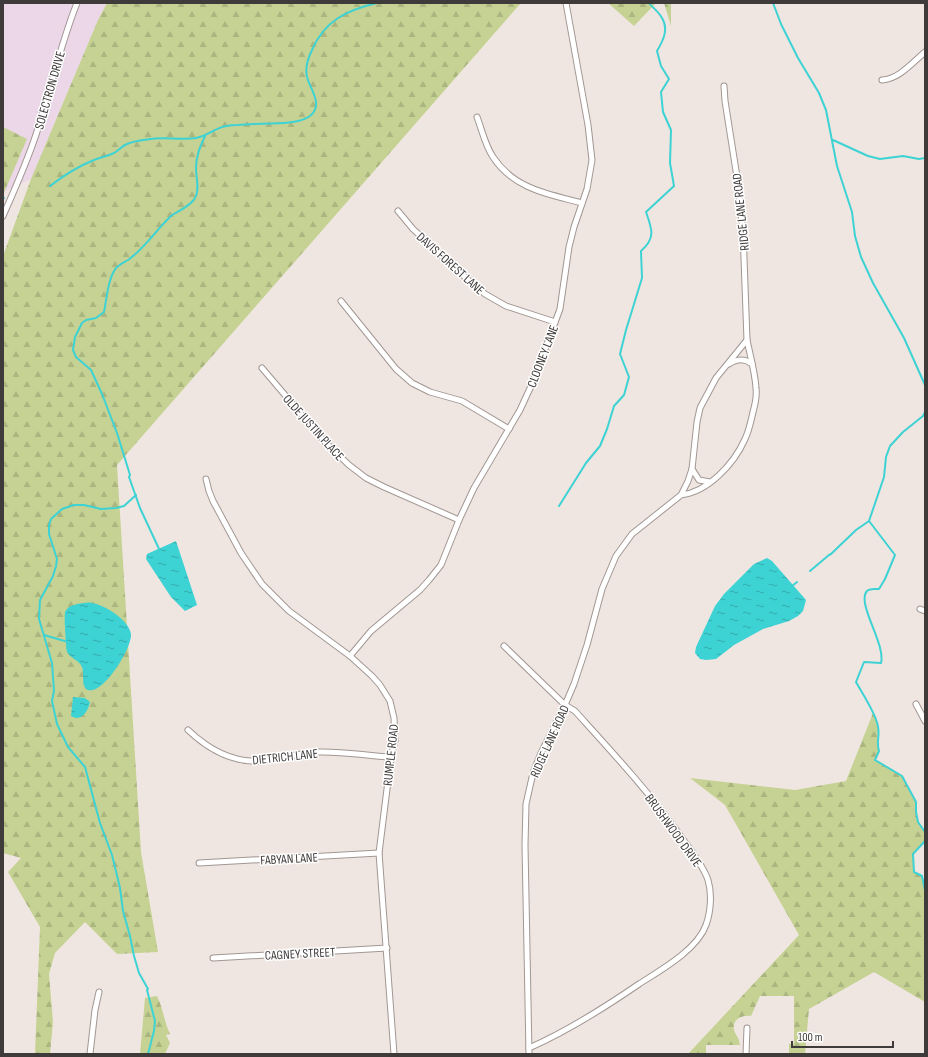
<svg xmlns="http://www.w3.org/2000/svg" width="928" height="1057" viewBox="0 0 928 1057" font-family="'Sofia Sans Condensed',sans-serif">
<style>
.commercial{fill:#ebd7e7}
.forest{fill:url(#forest-firs)}
.water{fill:url(#water-ripples)}
.lines{fill:none;stroke-linecap:round;stroke-linejoin:round}
.stream{stroke:#3dd2d3;stroke-width:2}
.minor-casing{stroke:#a19793;stroke-width:7}
.minor{stroke:#fff;stroke-width:5}
.labels{text-anchor:middle;stroke-width:3;stroke-linejoin:round;paint-order:stroke}
.street-label{font-size:13px;fill:#3f3b3a;stroke:#fff}
</style>
<defs>
<pattern id="forest-firs" width="22" height="20" patternUnits="userSpaceOnUse"><rect width="22" height="20" fill="#c6d293"/><path d="M5 1l3.5 6h-7zM16 11l3.5 6h-7z" fill="#abb580"/></pattern>
<pattern id="water-ripples" width="26" height="14" patternUnits="userSpaceOnUse"><rect width="26" height="14" fill="#3dd2d3"/><path d="M2 4q2-2 4 0t4 0M15 11q2-2 4 0t4 0" fill="none" stroke="#35acac"/></pattern>
</defs>
<rect width="100%" height="100%" fill="#f0e6e1"/>
<path class="commercial" d="M3,3h104l-9,17 -67,159 -28,13z"/>
<g class="forest">
<path d="M107,3h414l-404,462 24,387 17,100 -41,2 -32,-32 -30,31 -6,21 4,48 -3,32h-15l5,-127 -32,-55 13,-14 -18,-5v-597l28,-77 67,-159z"/>
<path d="M608,3h48l-22,23z"/>
<path d="M664,3h7v23z"/>
<path d="M3,127l24,12 -24,56z"/>
<path d="M873,713l5,14 -1,18 2,6 -4,9 27,16 14,26v10l2,10 7,10v9l-12,13 1,18 8,4 3,14v112l-51,-30 -65,37 -4,45h-16v-10h5v-48h-34l-9,20c-9,-1 -19,3 -17,14 2,6 5,7 6,15h-34v9h-18l111,-119 -74,-130 -35,-27 105,12 51,-9z"/>
<path d="M157,996c6,12 7,25 13,38l-4,1 4,8 -5,11h-25l5,-56z"/>
</g>
<g class="water">
<path d="M176,541l21,64 -12,6 -14,-14 -25,-38 1,-5z"/>
<path d="M767,558l5,3 34,39 -3,11 -5,5 -9,5 -26,8 -29,16 -18,14 -10,1 -6,-1 -5,-6 1,-6 19,-41 9,-12 30,-30z"/>
<path d="M83,603c3,0 6,-1 9,0 13,2 37,17 39,31 1,14 -24,53 -38,56 -14,3 -8,-16 -11,-23 -3,-7 -12,-9 -15,-15 -1,-4 -3,-36 -2,-40 3,-7 12,-8 18,-9z"/>
<path d="M73,697l12,1 5,4c-1,6 -6,16 -13,16 -2,0 -4,-1 -6,-2z"/>
</g>
<g class="lines">
<g class="stream">
<path d="M773,3l8,21 17,34 21,35 7,17 11,56 15,46 3,24 6,21 12,26 31,55 21,47"/>
<path d="M833,140l35,16 12,3 23,-3 16,3 6,-1"/>
<path d="M50,186c13,-10 29,-20 44,-26 7,-3 14,-4 20,-7 5,-3 8,-7 13,-9 6,-3 16,-4 23,-5 15,-2 31,1 46,-1 9,-2 11,-4 19,-8 7,-4 15,-5 23,-5 19,-3 57,2 72,-9 14,-11 0,-27 -3,-39 -2,-9 1,-19 5,-27 12,-29 35,-40 65,-47"/>
<path d="M3,199l1,-1"/>
<path d="M136,495l-12,11 -8,2 -15,1 -17,-4h-10l-12,4 -11,10 -2,6v9l8,25 -1,7 -3,10 -13,24 -1,19 13,44 2,28 -2,10 5,23 11,23 17,20 15,56 12,32 8,33 3,23 7,25 4,20 5,17 9,16 -1,1 8,31 -1,10 -6,23"/>
<path d="M559,506l27,-43 14,-17 7,-17 7,-23 10,-11 5,-18 -9,-23 6,-24 16,-52 -1,-27c15,-13 11,-22 5,-39l28,-26 -4,-23 1,-33 -8,-18 -2,-20 8,-13 -8,-13 -4,-15c6,-10 12,-22 5,-33 -3,-6 -9,-10 -13,-15"/>
<path d="M869,521l26,34 -10,24 -6,10c-4,0 -10,-1 -12,2 -11,12 19,53 14,72l-17,-1 -8,20c6,11 21,33 22,45 2,9 -2,15 1,24l-4,9 27,16 14,26v10l2,10 7,10"/>
<path d="M160,551l-20,-43 -11,-31 1,-2 -13,-42 -15,-39 -11,-24 -15,-13 -3,-7 2,-13 7,-14 4,-3 10,-2 8,-6c3,-14 3,-29 10,-41 3,-6 9,-8 14,-11 17,-12 28,-30 43,-44 7,-5 20,-10 24,-18 5,-8 1,-20 1,-30 0,-12 4,-21 9,-32"/>
<path d="M810,571l19,-16 2,-1 25,-24 13,-9 15,-44 2,-20 4,-11 13,-14 20,-16 2,-4"/>
<path d="M792,586l5,-4"/>
<path d="M44,635l24,7"/>
<path d="M925,841l-12,13 1,18 8,4 3,14"/>
</g>
<defs>
<g id="minor">
<path d="M882,80c17,-1 30,-17 43,-28"/>
<path d="M724,86l1,15 12,76 6,54 4,109"/>
<path d="M477,117c5,13 8,28 16,40 21,32 55,37 89,46"/>
<path d="M398,211l15,18 55,51 17,14 21,12 49,16"/>
<path d="M3,216c13,-30 27,-60 36,-91 13,-41 22,-82 38,-122"/>
<path d="M341,301l55,68 16,14 18,9 32,9 47,28"/>
<path d="M729,364c8,-5 15,-6 23,0"/>
<path d="M262,368l63,74 24,23 17,13 18,9 75,33"/>
<path d="M692,469l7,11 11,2"/>
<path d="M206,479l3,12 4,10 28,52 21,31 27,27 61,45 22,20 8,9 10,16 4,17 1,23 -4,16 -12,96 15,201"/>
<path d="M920,609l5,2"/>
<path d="M504,646l61,59 10,6c37,41 75,82 107,127 9,13 21,27 26,42 4,13 3,31 -2,45 -9,25 -45,45 -67,59 -35,24 -71,47 -110,64"/>
<path d="M350,656l21,-25 49,-41 9,-10 12,-15 18,-45 15,-32 46,-78 12,-26 28,-75 9,-62 5,-20 13,-38 5,-29 -4,-35 -22,-122"/>
<path d="M916,704l9,17"/>
<path d="M188,730c20,19 44,33 73,31 19,-2 38,-8 57,-9 25,-1 49,4 73,5"/>
<path d="M199,863l180,-10"/>
<path d="M213,958l174,-10"/>
<path d="M90,1054l5,-44 4,-18"/>
<path d="M529,1054l-4,-209 1,-41 7,-31 8,-20 24,-48 9,-21 13,-39 15,-56 14,-33 16,-22 49,-39 7,-14 4,-12 5,-47 3,-14 16,-30 31,-38c3,15 8,32 9,48 1,8 -1,17 -3,24 -2,9 -4,19 -8,27 -11,25 -37,53 -64,56"/>
<path d="M746,1054l1,-26"/>
</g>
</defs>
<use href="#minor" class="minor-casing"/>
<use href="#minor" class="minor"/>
</g>
<g class="labels">
<g class="street-label">
<text transform="translate(49 90) rotate(-74)" y="5">SOLECTRON DRIVE</text>
<text transform="translate(740 212) rotate(-96)" y="5">RIDGE LANE ROAD</text>
<text transform="translate(451 263) rotate(42)" y="5">DAVIS FOREST LANE</text>
<text transform="translate(542 356) rotate(-69)" y="5">CLOONEY LANE</text>
<text transform="translate(314 427) rotate(48)" y="5">OLDE JUSTIN PLACE</text>
<text transform="translate(549 741) rotate(-66)" y="5">RIDGE LANE ROAD</text>
<text transform="translate(390 755) rotate(-84)" y="5">RUMPLE ROAD</text>
<text transform="translate(285 756) rotate(-6)" y="5">DIETRICH LANE</text>
<text transform="translate(674 830) rotate(54)" y="5">BRUSHWOOD DRIVE</text>
<text transform="translate(289 858) rotate(-3)" y="5">FABYAN LANE</text>
<text transform="translate(300 953) rotate(-3)" y="5">CAGNEY STREET</text>
</g>
</g>
<rect width="928" height="1057" fill="none" stroke="#3f3b3a" stroke-width="8"/>
<path d="M792 1041v6h101v-6" fill="none" stroke="#3f3b3a" stroke-width="2"/>
<text x="798" y="1041" font-size="12" fill="#3f3b3a" stroke="#ffffff" stroke-width="3" paint-order="stroke">100 m</text>
</svg>
